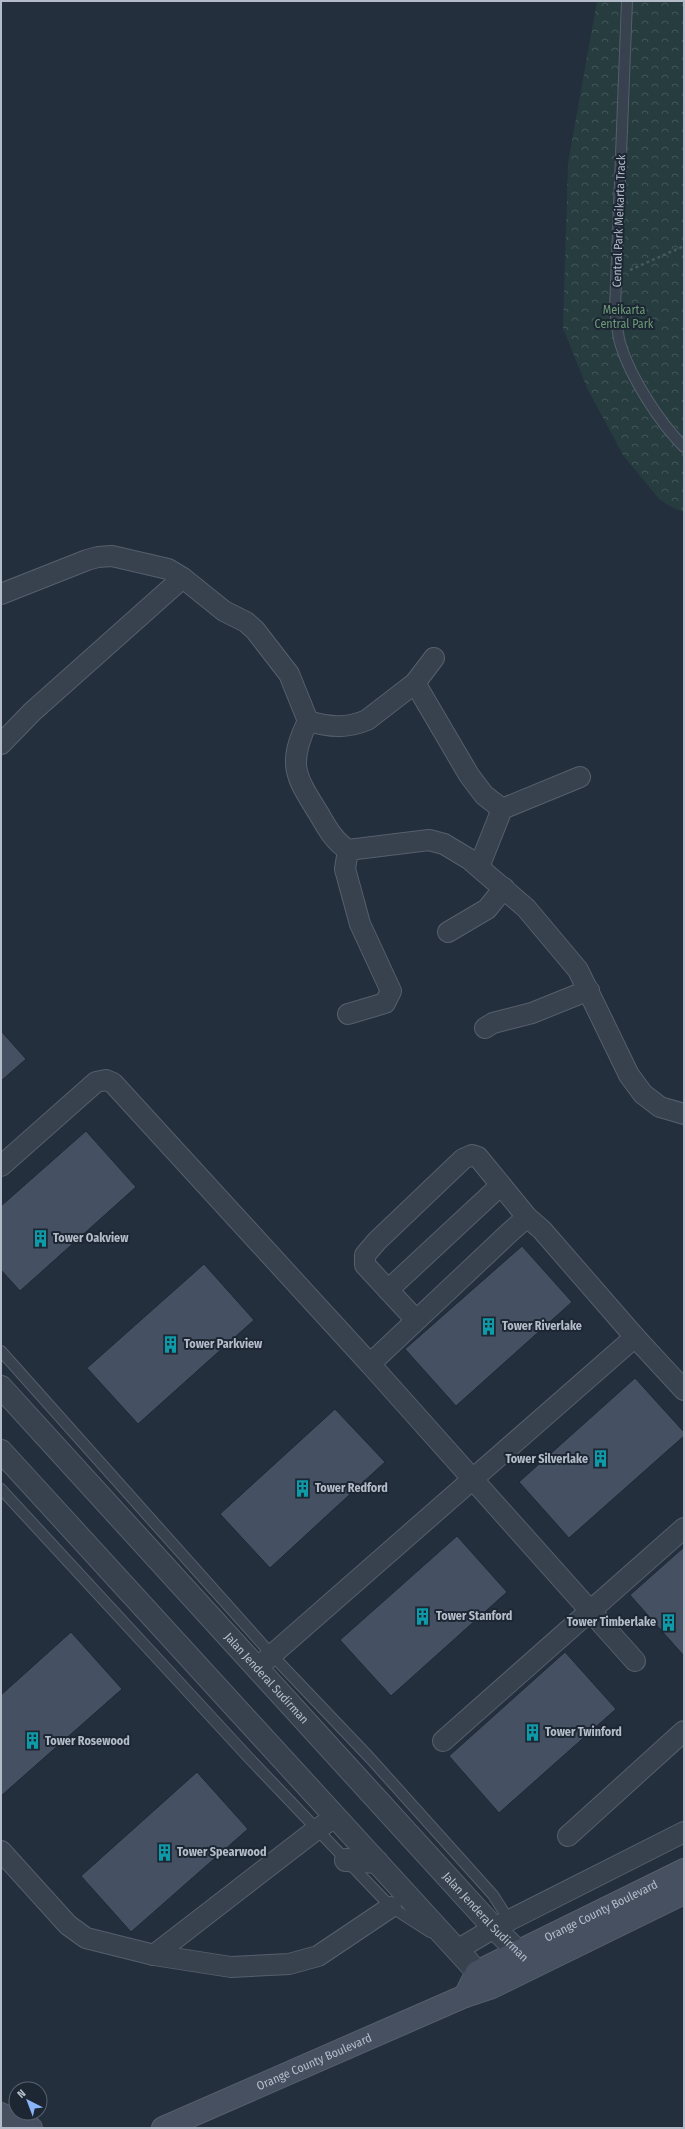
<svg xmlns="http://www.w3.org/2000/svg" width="685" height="2129" viewBox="0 0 685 2129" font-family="'Fira Sans Condensed',sans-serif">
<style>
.forest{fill:url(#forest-crowns)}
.building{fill:#455162;stroke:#1f2835}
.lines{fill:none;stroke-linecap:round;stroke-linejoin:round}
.service-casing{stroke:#565f6c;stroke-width:12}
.minor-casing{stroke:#565f6c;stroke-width:22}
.tertiary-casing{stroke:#565f6c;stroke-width:24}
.secondary-casing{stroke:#565f6c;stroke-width:24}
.path{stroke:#44595c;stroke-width:2.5;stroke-dasharray:3 3;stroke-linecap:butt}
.service{stroke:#38414e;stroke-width:10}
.minor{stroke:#38414e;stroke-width:20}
.tertiary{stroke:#38414e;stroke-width:22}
.secondary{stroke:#465061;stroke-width:22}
.labels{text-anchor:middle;stroke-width:4;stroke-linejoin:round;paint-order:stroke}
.street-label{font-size:12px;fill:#b4bcc9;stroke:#1d2633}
.park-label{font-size:12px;fill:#6b9a76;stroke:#1d2633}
.poi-label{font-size:12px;font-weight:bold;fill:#b4bcc9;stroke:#1d2633;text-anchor:start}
</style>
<defs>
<pattern id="forest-crowns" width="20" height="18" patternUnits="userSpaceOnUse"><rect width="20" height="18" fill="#263c3f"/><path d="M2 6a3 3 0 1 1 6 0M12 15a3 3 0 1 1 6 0" fill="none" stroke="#435659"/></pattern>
</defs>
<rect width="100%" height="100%" fill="#242f3e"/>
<path class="forest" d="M597,1h87v511l-11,-4 -14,-9 -36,-44 -36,-67 -24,-60 5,-165z"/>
<g class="building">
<path d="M1,1031l25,28 -25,22z"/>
<path d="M86,1131l50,56 -116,104 -19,-21v-64z"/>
<path d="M522,1246l50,56 -116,104 -51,-57z"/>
<path d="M204,1264l50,56 -116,104 -51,-56z"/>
<path d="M635,1378l49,54v4l-115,102 -50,-56z"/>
<path d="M335,1409l50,53 -115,106 -50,-54z"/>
<path d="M457,1536l50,56 -116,104 -51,-56z"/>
<path d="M684,1547v109l-54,-61z"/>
<path d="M71,1632l51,57 -121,107v-101z"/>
<path d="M565,1652l51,57 -117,104 -50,-57z"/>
<path d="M197,1772l51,57 -117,103 -50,-56z"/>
</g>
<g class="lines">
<defs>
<g id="service">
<path d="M627,1l-12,308c2,12 2,26 6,37 10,32 39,77 63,101"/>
<path d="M1,1351l271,304 98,103 123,137 16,25"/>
<path d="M1,1489l248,269 142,149 39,25"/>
</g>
<g id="minor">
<path d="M1,594l86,-34 11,-3 14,-1 56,13 15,9 41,33 22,11 9,8 34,44 19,47c-21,43 -13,55 11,93 8,14 15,27 29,36l81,-10 15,4 25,15 57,49 52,62 51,105 14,19 17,13 24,7"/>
<path d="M415,683l54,92 15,20 18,14"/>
<path d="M308,721c21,6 38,8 59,-1l48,-37 19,-25"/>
<path d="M1,744l31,-32 146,-130"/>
<path d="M348,850l-3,19 15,55 31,67 -6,12 -37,11"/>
<path d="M479,867l23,-58 78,-32"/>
<path d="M448,932l39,-23 17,-21"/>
<path d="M485,1028l8,-5 39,-10 57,-23"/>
<path d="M1,1166l95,-84 10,-2 7,3 257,281 139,-131 18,-16 15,13 93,107 49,53"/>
<path d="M388,1290l113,-105"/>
<path d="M416,1320l-51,-55v-10l12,-14 86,-82 9,-4 6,2 49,60"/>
<path d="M370,1364l265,297"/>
<path d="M258,1667l377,-330"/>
<path d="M443,1741l241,-213"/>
<path d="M568,1836l116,-105"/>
<path d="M1,1851l67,74 18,13 68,17 77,12 58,-3 29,-8 73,-49"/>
<path d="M457,1950l37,-22 190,-96"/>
<path d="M154,1955l163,-126 19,-12"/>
</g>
<g id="tertiary">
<path id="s1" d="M1,1387l493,541 38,37"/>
<path d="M1,1451l490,536"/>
<path d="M346,1860l31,2"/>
</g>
<g id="secondary">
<path id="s2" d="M465,1996l12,-24 207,-102"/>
<path d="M1,2114l30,14"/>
<path id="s3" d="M163,2128l302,-132 27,-9 192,-94"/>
</g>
</defs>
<use href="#service" class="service-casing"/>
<use href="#minor" class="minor-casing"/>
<use href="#tertiary" class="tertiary-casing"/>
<use href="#secondary" class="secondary-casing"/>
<path class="path" d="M630,270l54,-24"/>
<use href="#service" class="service"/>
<use href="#minor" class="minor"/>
<use href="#tertiary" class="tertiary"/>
<use href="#secondary" class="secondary"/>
</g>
<defs>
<symbol id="building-bare" viewBox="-9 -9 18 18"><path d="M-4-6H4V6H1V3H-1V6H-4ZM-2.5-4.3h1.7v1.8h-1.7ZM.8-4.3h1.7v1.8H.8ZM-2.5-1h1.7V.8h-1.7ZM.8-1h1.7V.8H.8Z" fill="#0f9aa8" stroke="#1d2633" stroke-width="2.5" paint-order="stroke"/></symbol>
</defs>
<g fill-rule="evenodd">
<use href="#building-bare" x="28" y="1226" width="25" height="25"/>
<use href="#building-bare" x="476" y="1314" width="25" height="25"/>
<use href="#building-bare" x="158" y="1332" width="25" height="25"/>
<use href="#building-bare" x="588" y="1446" width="25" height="25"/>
<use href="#building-bare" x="290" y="1476" width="25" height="25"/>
<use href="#building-bare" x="410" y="1604" width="25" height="25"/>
<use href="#building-bare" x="656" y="1610" width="25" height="25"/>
<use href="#building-bare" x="520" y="1720" width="25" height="25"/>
<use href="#building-bare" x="20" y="1728" width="25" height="25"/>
<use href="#building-bare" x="152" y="1840" width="25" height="25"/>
</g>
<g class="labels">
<g class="street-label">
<text transform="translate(619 221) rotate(-88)" y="4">Central Park Meikarta Track</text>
<text dy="4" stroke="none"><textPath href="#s1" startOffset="394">Jalan Jenderal Sudirman</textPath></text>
<text dy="4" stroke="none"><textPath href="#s2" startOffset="165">Orange County Boulevard</textPath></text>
<text dy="4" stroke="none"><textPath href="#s1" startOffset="718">Jalan Jenderal Sudirman</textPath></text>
<text dy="4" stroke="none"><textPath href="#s3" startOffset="165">Orange County Boulevard</textPath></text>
</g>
<g class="park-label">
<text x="624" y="314">Meikarta<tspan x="624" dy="14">Central Park</tspan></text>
</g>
<g class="poi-label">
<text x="53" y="1242">Tower Oakview</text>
<text x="502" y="1330">Tower Riverlake</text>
<text x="184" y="1348">Tower Parkview</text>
<text x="588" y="1463" text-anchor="end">Tower Silverlake</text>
<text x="315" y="1492">Tower Redford</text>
<text x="436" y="1620">Tower Stanford</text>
<text x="656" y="1626" text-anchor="end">Tower Timberlake</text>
<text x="545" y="1736">Tower Twinford</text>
<text x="45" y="1745">Tower Rosewood</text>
<text x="177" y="1856">Tower Spearwood</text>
</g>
</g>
<rect width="685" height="2129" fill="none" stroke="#b4bcc9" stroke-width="4"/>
<g transform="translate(28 2101) rotate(318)"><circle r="19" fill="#1d2633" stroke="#59626f"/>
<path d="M0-3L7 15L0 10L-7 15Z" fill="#8ab4f8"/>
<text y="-6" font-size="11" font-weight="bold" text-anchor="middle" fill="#b4bcc9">N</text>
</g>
</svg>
